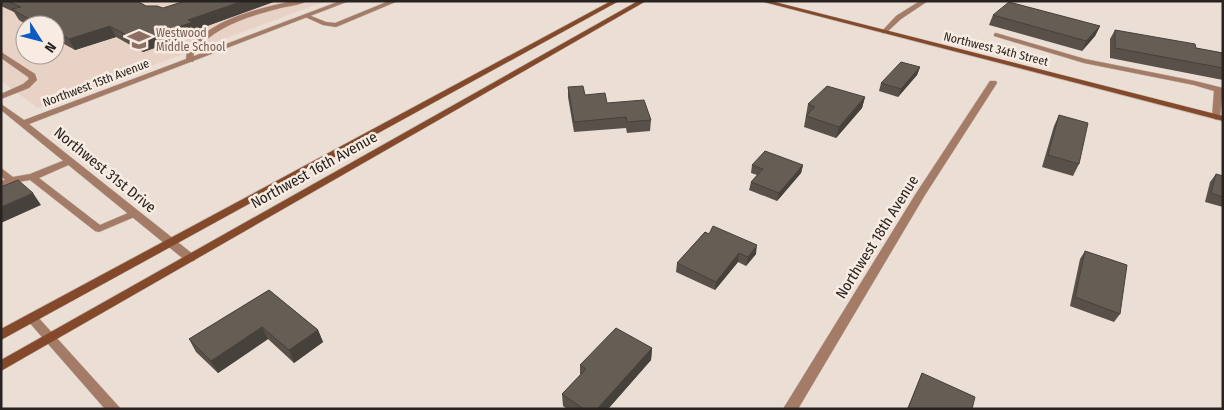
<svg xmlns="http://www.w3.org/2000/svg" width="1224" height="410" viewBox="0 0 1224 410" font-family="'Fira Sans Condensed',sans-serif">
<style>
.education{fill:#e8d2c6;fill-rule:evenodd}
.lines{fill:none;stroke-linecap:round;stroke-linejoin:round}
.lane-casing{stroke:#c7bcb4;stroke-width:1}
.street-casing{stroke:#c7bcb4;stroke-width:1}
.secondary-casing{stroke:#c7bcb4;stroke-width:1}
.lane{fill:#a47b66;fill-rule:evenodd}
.street{fill:#a47b66;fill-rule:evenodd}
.secondary{fill:#83492a;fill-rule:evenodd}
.wall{fill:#585049}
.shaded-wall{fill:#47413c}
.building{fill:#665d55;stroke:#47413c}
.labels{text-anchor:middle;stroke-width:5;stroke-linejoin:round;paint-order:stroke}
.far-education-label{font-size:12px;fill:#785e54;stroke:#f7ebe2;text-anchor:start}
.far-street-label{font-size:12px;fill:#282320;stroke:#f7ebe2}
.street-label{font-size:15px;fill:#282320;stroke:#f7ebe2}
</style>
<rect width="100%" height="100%" fill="#eaded5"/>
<path class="education" d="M1,1h325l-288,107 -37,-27zM25,25h30v30h-30z"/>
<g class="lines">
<defs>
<g id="lane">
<path d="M293,1h14c-9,5 -21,5 -30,8 -34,9 -59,17 -83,42l-1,11 -7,-2 1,-11c8,-7 15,-15 24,-20 23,-15 55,-22 82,-28z"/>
<path d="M389,1h9l-62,26 -13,-2 -20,-9 3,-2 20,8 9,1z"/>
<path d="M920,1h8l-27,18 -15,14h-4v-2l14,-15z"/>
<path d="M996,33l89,26 110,22 28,7 -3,29 -4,3 -4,-3 2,-26 -20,-6 -110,-22 -90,-27v-2z"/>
<path d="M1,52l34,22 2,6 -8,8 -28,11v-5l22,-10 6,-5 -1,-2 -27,-19z"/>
<path d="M70,158l5,3 -2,2 -34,15 61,47 35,-15 5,3 -1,2 -40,17 -4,-1 -65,-51 -12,2 -17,6v-7l4,-1 -4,-4v-8l12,9 17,-3z"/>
</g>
<g id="street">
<path d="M340,1h9l-320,123 165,131 1,3 -1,3h-8l-185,-151v-6l23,16z"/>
<path d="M990,81h6l1,2 -72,112 -127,214h-15l132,-214z"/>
<path d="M32,313l4,2 85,94h-16l-77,-88 -2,-3 2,-3z"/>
</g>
<g id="secondary">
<path d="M611,1h8l-618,339v-11z"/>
<path d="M638,1h8l-645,370v-11z"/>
<path d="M760,1h11l452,115v5z"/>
</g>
</defs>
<use href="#lane" class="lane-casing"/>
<use href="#street" class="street-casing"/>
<use href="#secondary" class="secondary-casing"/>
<use href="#lane" class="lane"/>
<use href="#street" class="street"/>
<use href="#secondary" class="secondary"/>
</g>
<g class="wall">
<path d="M1,1h136l9,5 17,2 113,-7 -80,29 1,3 -54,19 -27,-15 -41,13 -20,-11v-14h-28l-8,-5 -5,-8 -13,-6z"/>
<path d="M993,15l107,11 -5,10 -13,15 -93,-26z"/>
<path d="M1115,30l81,18 27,5v27l-113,-22v-19z"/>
<path d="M920,67l-3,8 -19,22 -19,-6 2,-8z"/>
<path d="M568,87l17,8 66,25 -1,11 -23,2 -1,-5 -52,4 -6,-35z"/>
<path d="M865,97l-3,11 -26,30 -32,-11 4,-23z"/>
<path d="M1059,115l20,49 -6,12 -31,-9 12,-41z"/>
<path d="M752,165h51l-2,8 -24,28 -28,-11 2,-8 6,-7 -6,-2z"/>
<path d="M1216,174l7,2v31l-18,-5 5,-20z"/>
<path d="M705,232l51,22 -10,12 -8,-4 -23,28 -39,-18 1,-9z"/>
<path d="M1085,251l35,63 -6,8 -44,-16 10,-47z"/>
<path d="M269,290l49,40 5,12 -29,21 -26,-24 -50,34 -22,-21 -7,-13z"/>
<path d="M652,348l-1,12 -43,49h-41l-4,-3 -1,-12 18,-19v-10z"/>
<path d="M922,373l50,36h-65z"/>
</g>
<g class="shaded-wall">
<path d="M243,1h33l-80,29 1,3 -54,19 -6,-11 51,-21z"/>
<path d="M110,26l6,11 -41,13 -6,-11z"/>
<path d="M1100,26l-5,10 -13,15 4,-10z"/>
<path d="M920,67l-3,8 -19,22 3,-8z"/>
<path d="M865,97l-3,11 -26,30 3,-11z"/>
<path d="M803,165l-2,8 -24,28 2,-8z"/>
<path d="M33,193l8,12 -40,18v-16z"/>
<path d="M757,245l-1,9 -10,12 2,-9z"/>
<path d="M739,253l-1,9 -23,28 1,-8z"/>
<path d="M262,327l6,12 -50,34 -7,-12z"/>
<path d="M318,330l5,12 -29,21 -5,-13z"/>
<path d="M652,348l-1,12 -43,49h-11z"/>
</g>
<g class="building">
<path d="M7,1h130l9,5h11l6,2 22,-7h58l-55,19 5,2 -56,19 -27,-15 -41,13 -14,-8v-6h-12l-4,-2h-3l-24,-14 9,-2z"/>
<path d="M1009,2l91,24 -14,15 -93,-26z"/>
<path d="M1115,30l80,14 1,4 27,5v15l-108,-20z"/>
<path d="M901,62l19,5 -19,22 -20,-6z"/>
<path d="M583,86l2,9 20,-2 2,10 37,-3 7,20 -24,2 -1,-5 -52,5 -6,-35z"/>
<path d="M827,86l38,11 -26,30 -33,-11 9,-9 -7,-3z"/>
<path d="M1059,115l29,8 -9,41 -31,-9z"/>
<path d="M765,151l38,14 -24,28 -28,-11 12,-13 -11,-4z"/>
<path d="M1216,174l7,2v21l-12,-4z"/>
<path d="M18,180l15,13 -32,14v-20z"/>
<path d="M713,226l44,19 -9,12 -9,-4 -23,29 -39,-19 28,-31 4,2z"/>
<path d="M1085,251l42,14 -7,49 -45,-17z"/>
<path d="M269,290l49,40 -29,20 -27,-23 -51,34 -22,-22z"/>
<path d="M616,328l36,20 -55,61h-13l-22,-15 24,-25 -6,-4z"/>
<path d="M922,373l53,24 -3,12h-64z"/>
</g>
<defs>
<symbol id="school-bare" viewBox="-9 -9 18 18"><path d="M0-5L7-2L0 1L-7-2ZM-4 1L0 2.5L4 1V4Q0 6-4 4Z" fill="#8d6e63" stroke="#f7ebe2" stroke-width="2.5" paint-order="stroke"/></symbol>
</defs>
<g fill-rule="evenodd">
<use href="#school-bare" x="123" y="24" width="32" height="32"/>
</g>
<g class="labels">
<g class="far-education-label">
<text x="156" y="37">Westwood<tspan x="156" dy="14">Middle School</tspan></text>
</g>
<g class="far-street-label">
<text transform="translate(996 49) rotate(14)" y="4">Northwest 34th Street</text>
<text transform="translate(96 83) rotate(-21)" y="4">Northwest 15th Avenue</text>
</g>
<g class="street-label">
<text transform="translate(105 170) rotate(39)" y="5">Northwest 31st Drive</text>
<text transform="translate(314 170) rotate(-29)" y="5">Northwest 16th Avenue</text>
<text transform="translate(877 237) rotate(-58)" y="5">Northwest 18th Avenue</text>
</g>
</g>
<rect width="1224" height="410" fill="none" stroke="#282320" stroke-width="5"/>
<g transform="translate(40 40) rotate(126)"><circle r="24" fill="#f7ebe2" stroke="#a49b94"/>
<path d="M0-4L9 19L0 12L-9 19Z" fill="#0c5ac4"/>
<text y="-8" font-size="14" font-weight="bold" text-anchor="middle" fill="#282320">N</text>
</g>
</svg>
